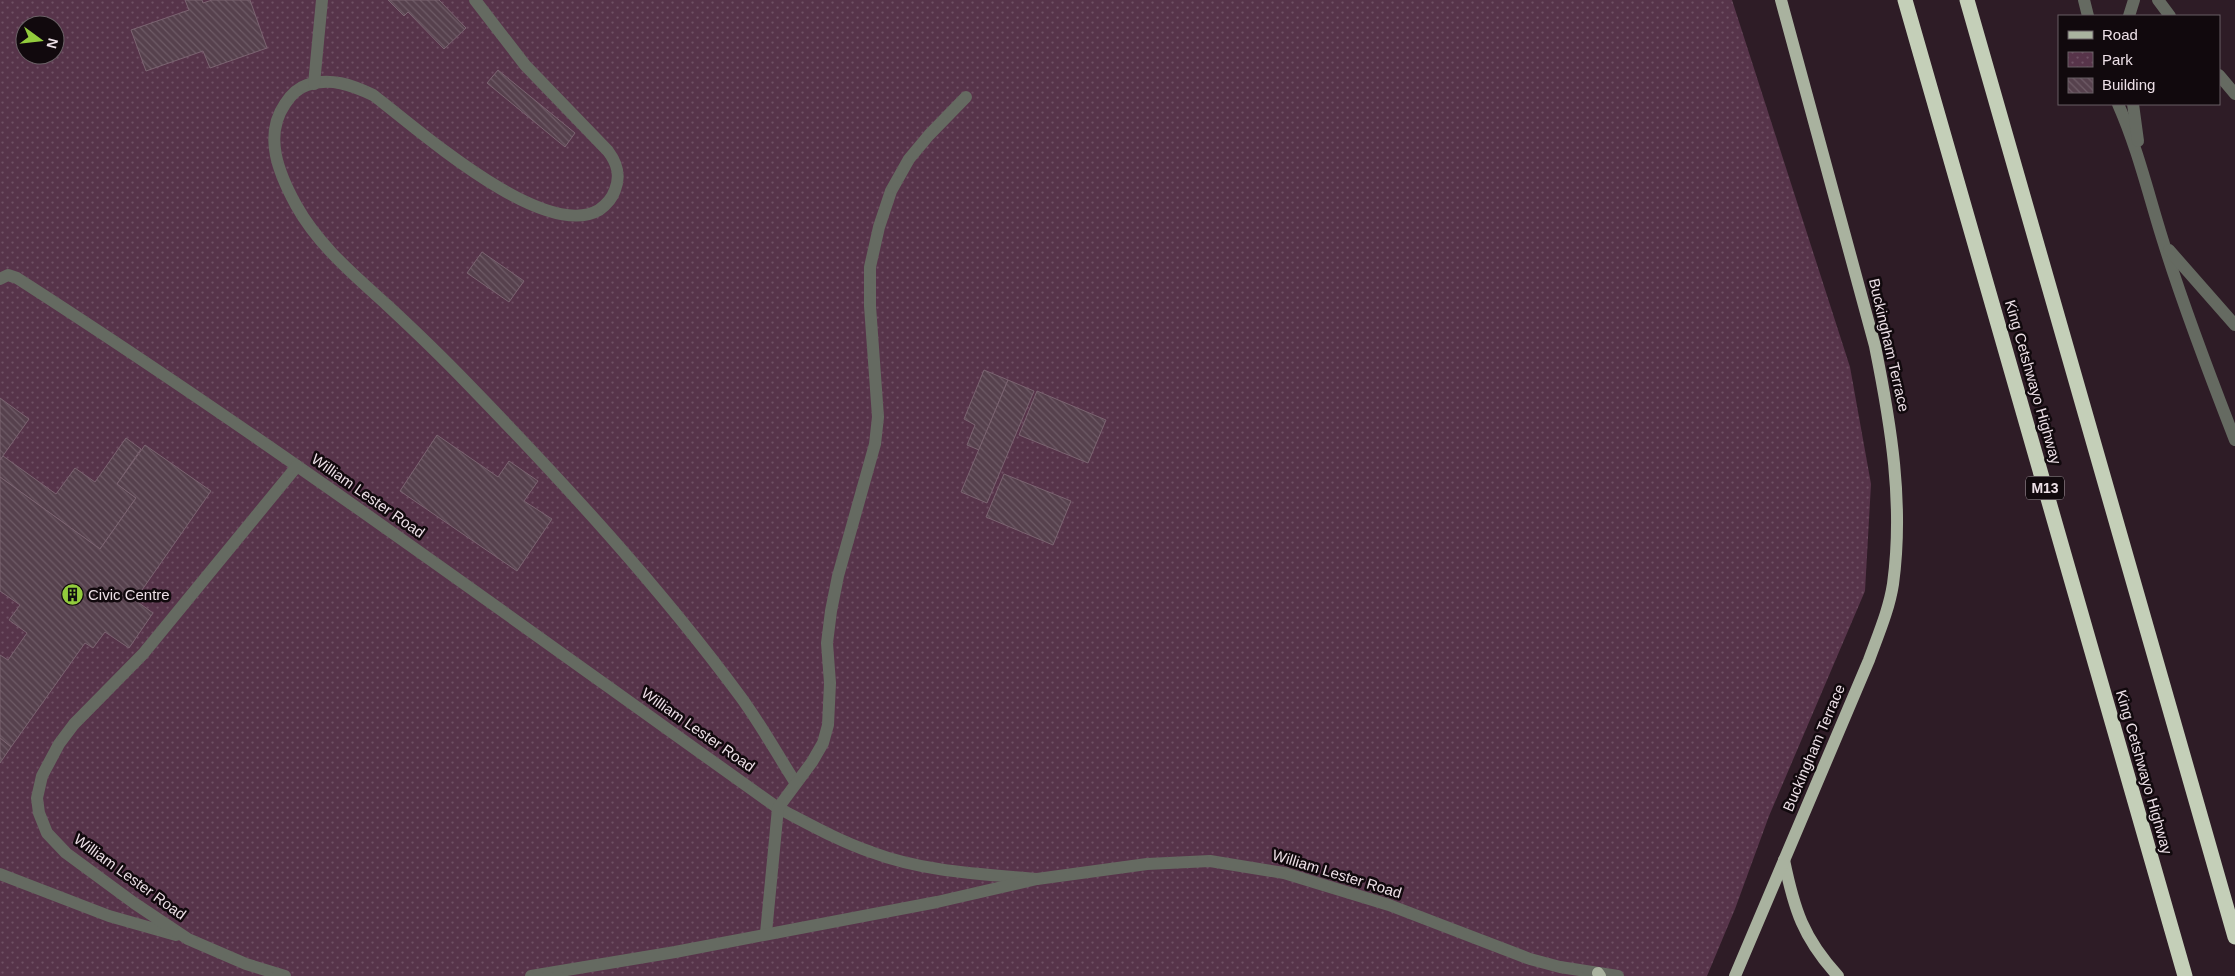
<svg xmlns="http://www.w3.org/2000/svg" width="2235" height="976" viewBox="0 0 2235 976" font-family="Arial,sans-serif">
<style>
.park{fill:url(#park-dots);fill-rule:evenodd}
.building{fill:url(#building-back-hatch);stroke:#7b6471}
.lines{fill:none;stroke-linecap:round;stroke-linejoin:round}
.minor{stroke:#656a61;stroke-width:12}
.major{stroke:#a9b29f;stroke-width:12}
.highway{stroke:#c4cfb8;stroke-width:15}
.labels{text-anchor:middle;stroke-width:5;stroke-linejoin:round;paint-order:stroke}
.shield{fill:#11090d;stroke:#aba0a6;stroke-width:1}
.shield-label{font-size:14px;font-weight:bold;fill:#ede0e7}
.street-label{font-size:15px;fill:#ede0e7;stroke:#11090d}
.poi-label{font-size:15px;fill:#ede0e7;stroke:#11090d;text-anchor:start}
</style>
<defs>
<pattern id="park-dots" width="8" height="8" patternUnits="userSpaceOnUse" patternTransform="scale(1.25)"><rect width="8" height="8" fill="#57344a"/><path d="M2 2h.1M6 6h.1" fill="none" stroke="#6f5164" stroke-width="1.8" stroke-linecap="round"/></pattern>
<pattern id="building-back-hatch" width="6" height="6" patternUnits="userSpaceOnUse" patternTransform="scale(1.25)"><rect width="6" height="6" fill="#56414d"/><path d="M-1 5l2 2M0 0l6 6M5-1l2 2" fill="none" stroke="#6f5c67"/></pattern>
</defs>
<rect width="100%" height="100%" fill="#2e1c26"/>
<path class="park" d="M0,0h1732l118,367 21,117 -6,107 -96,225 -34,93 -28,67h-1707zM25,25h30v30h-30z"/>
<g class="building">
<path d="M185,0h17l1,3 9,-3h38l17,48 -57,20 -7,-17 -57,20 -15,-41 58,-20z"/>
<path d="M388,0h51l27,28 -22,21 -36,-37 -4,4z"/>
<path d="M498,70l77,63 -10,14 -78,-64z"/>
<path d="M482,252l42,29 -15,21 -42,-29z"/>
<path d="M984,370l24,10 -29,70 -12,-5 8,-20 -11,-6z"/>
<path d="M1008,380l26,11 -47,112 -26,-11z"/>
<path d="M1037,391l69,29 -18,43 -69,-28z"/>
<path d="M0,398l29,21 -29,41z"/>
<path d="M437,435l61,42 11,-16 29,20 -14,20 28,18 -35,52 -117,-80z"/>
<path d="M126,438l15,11 -24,35 19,14 -36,51 -100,-72v-17l3,-4 53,38 19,-26 20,14z"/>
<path d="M145,445l66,46 -76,109 18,13 -24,35 -24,-16 -12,16 -8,-5 -74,104 -11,-9v-83l8,5 19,-27 -18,-13 11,-15 -20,-14v-114l100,72 36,-51 -19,-14z"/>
<path d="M1004,474l67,27 -18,44 -67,-28z"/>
<path d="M0,738l11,9 -11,16z"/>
</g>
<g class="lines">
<g class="minor">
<path d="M475,0l50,65 83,86c9,12 13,24 7,39 -3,9 -9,15 -16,20 -56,32 -182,-82 -226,-115 -21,-10 -43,-18 -66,-10 -9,3 -17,11 -22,19 -22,32 -6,70 11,101 22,40 58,70 91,100 28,26 55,52 81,79 96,99 190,201 272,312 20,27 37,58 55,86"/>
<path d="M2084,0l4,16"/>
<path d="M2158,0l12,16"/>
<path d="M2129,16l5,-16"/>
<path d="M2219,75l16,19"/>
<path d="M314,84l8,-84"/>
<path d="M2118,104c20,45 31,93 46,140 21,67 46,132 71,196"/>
<path d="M2133,104l5,37"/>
<path d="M2169,250l66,75"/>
<path d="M0,279l8,-4 9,3c260,167 509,351 761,530 31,16 61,33 93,44 53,20 110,22 166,27"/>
<path d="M0,874l109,42 67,19"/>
<path d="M766,933l12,-125 34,-46 11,-19 5,-18 2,-42 -3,-40 4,-32 7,-35 37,-132 3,-27 -8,-111v-39l9,-40 12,-36 18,-32 20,-24 37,-38"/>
<path d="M285,976l-39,-12 -58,-25 -54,-36 -68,-50 -19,-20 -8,-20 -2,-15 5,-22 17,-32 15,-20 69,-70 154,-188"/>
<path d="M531,976l144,-24 262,-50 100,-23 110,-15 63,-3 74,12 105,32 141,54 30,8 58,9"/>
</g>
<g class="major">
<path d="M1784,860c10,49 19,78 54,116"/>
<path d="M1598,973l2,3"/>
<path d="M1735,976l134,-316c9,-25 20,-50 24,-76 11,-80 -2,-159 -18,-238l-94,-346"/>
</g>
<g class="highway">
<path d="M1905,0l280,976"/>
<path d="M1967,0l268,937"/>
</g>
</g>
<defs>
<symbol id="building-disc" viewBox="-11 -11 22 22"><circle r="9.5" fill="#93cc3d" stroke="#11090d"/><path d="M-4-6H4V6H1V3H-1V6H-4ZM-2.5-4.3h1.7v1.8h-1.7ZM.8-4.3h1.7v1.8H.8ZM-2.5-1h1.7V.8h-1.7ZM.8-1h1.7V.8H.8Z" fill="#111"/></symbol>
</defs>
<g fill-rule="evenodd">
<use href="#building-disc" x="60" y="582" width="25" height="25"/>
</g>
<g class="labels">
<rect class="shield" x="2026" y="476.5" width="38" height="23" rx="4"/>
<g class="shield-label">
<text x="2045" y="493">M13</text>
</g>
<g class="street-label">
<text transform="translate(1889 345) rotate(77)" y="5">Buckingham Terrace</text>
<text transform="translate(2033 382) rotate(74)" y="5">King Cetshwayo Highway</text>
<text transform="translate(368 496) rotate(35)" y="5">William Lester Road</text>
<text transform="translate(698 730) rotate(35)" y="5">William Lester Road</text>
<text transform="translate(1814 748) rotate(-67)" y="5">Buckingham Terrace</text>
<text transform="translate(2144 772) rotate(74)" y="5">King Cetshwayo Highway</text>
<text transform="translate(1337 874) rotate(17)" y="5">William Lester Road</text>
<text transform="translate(130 877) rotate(36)" y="5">William Lester Road</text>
</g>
<g class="poi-label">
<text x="88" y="600">Civic Centre</text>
</g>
</g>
<rect x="2058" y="15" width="162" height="90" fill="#11090d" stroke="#695f64"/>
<rect x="2068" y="31" width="25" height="8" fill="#a9b29f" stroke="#695f64"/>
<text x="2102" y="40" font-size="15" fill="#ede0e7">Road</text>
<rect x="2068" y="52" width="25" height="15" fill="url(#park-dots)" stroke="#695f64"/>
<text x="2102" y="65" font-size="15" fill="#ede0e7">Park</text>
<rect x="2068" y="78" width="25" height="15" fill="url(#building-back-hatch)" stroke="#695f64"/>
<text x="2102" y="90" font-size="15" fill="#ede0e7">Building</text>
<g transform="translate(40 40) rotate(105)"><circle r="24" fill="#11090d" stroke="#695f64"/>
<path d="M0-4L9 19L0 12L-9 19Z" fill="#93cc3d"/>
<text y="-8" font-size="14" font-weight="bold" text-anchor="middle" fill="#ede0e7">N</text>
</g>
</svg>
